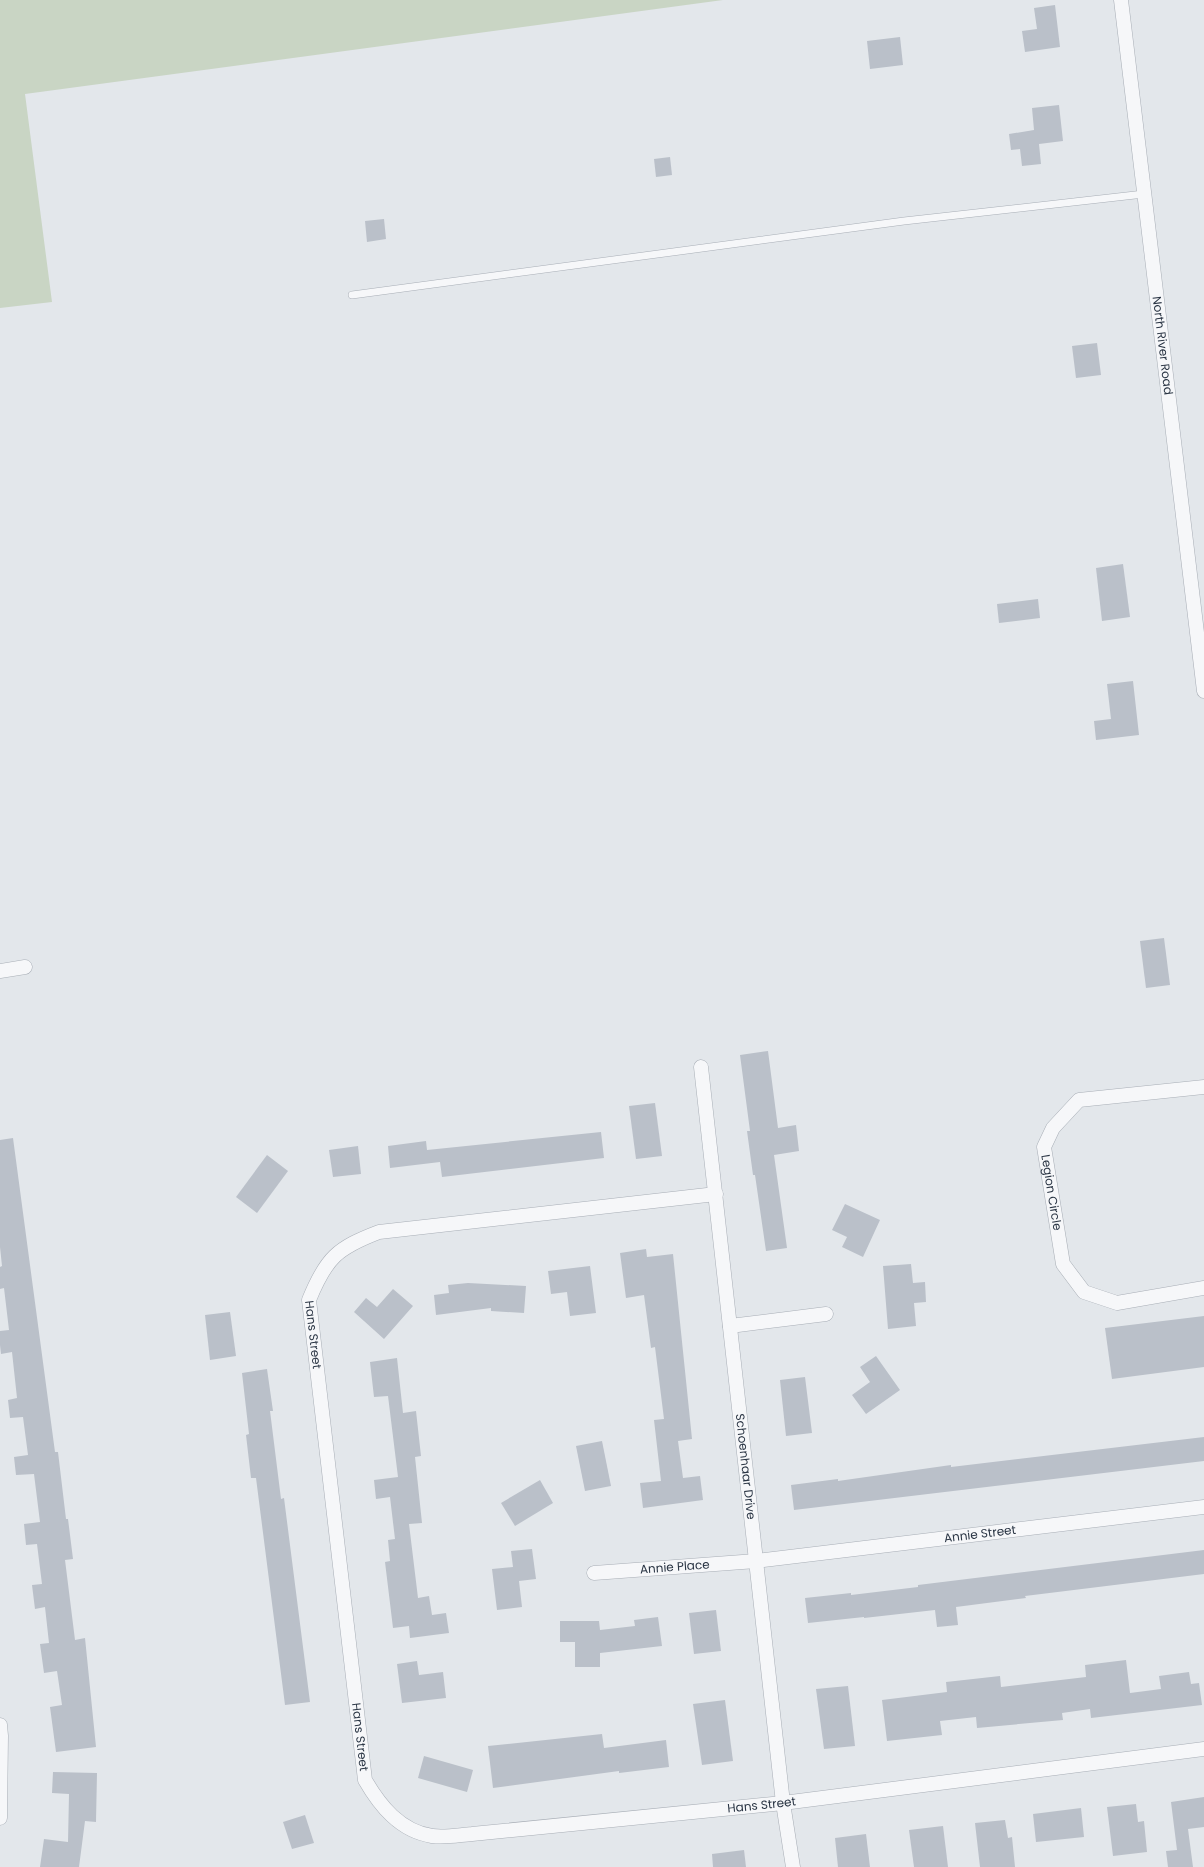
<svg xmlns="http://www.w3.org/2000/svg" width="1204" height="1867" viewBox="0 0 1204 1867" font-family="Poppins,sans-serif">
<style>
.green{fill:#c9d5c4}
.building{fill:#bac0c9}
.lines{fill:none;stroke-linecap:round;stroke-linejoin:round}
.lane-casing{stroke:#a8aeb6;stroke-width:8}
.street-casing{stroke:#a8aeb6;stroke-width:15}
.lane{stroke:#f6f7f9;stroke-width:7}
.street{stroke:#f6f7f9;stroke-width:14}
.labels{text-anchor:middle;stroke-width:4;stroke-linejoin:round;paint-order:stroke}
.street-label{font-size:12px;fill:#2a3544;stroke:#f3f5f8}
</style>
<rect width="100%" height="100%" fill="#e3e7eb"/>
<path class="green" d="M0,0h723l-698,94 27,208 -52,6z"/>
<g class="building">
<path d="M1055,5l5,42 -35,5 -3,-21 15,-2 -3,-21z"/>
<path d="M900,37l3,28 -33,4 -3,-28z"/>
<path d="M1059,105l4,36 -24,3 2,20 -19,2 -2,-17 -9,1 -2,-16 25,-4 -2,-22z"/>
<path d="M670,157l2,18 -16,2 -2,-18z"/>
<path d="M384,219l2,20 -19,3 -2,-21z"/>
<path d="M1097,343l4,32 -25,3 -4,-32z"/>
<path d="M1123,564l7,53 -28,4 -6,-53z"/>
<path d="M1038,599l2,19 -41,5 -2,-19z"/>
<path d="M1133,681l6,54 -43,5 -2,-19 17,-2 -4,-35z"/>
<path d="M1164,938l6,47 -24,3 -6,-47z"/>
<path d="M768,1051l10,77 18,-3 3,26 -25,4 13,93 -21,3 -11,-76h-2l-6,-44h3l-10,-76z"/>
<path d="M655,1103l7,53 -26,3 -7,-53z"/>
<path d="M601,1132l3,26 -162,19 -2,-15 -50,6 -2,-22 38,-5 1,9z"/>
<path d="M13,1138l42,314h3l8,67h2l5,40 -8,1 10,80 10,-2 11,109 -40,5 -6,-45 12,-2 -5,-34 -13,2 -4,-29 9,-1 -4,-36 -10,2 -3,-24 10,-1 -5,-40 -11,1 -2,-21 16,-2 -6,-48 -18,1 -2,-18 14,-2 -5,-38 -13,1 -2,-18 9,-2 -5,-46 -11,2 -1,-9v-14l9,-1 -5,-42 -4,1v-22l2,-1 -2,-19v-107z"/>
<path d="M358,1146l3,28 -28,3 -4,-27z"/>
<path d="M267,1155l21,16 -31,42 -21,-16z"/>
<path d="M845,1204l35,16 -17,37 -21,-10 5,-10 -15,-7z"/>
<path d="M646,1249l1,8 26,-3 19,185 -14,2 5,37 17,-2 3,24 -60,8 -3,-25 21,-2 -7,-61 10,-1 -9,-72 -4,1 -7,-53 -18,3 -6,-45z"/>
<path d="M911,1264l2,19 12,-1 1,20 -12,1 2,23 -28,3 -5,-63z"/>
<path d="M590,1266l6,47 -26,3 -3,-24 -16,2 -3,-23z"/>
<path d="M468,1283l58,3 -2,27 -33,-2v-3l-55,7 -2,-20 15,-2 -1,-8z"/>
<path d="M393,1289l20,17 -29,33 -30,-27 12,-14 11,9z"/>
<path d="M230,1312l6,44 -26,4 -5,-45z"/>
<path d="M1204,1316v51l-92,12 -7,-51z"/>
<path d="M876,1356l24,34 -34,24 -14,-19 18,-13 -10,-15z"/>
<path d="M397,1358l6,55 13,-2 5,45 -6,1 7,66 -13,1 9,74 11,-2 3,19 14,-2 3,20 -39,5 -1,-12 -16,2 -8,-66 5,-1 -2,-21 7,-1 -5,-42 -14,2 -2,-19 24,-3 -10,-81 -14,1 -4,-35z"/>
<path d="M267,1369l6,42h-3l11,88 3,-1 26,204 -25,3 -29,-227h-5l-5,-43 3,-1 -7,-61z"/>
<path d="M805,1377l7,56 -26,3 -6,-56z"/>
<path d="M1204,1437v24l-410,49 -3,-25 47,-6v2l113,-16v2z"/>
<path d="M602,1441l9,45 -26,5 -9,-45z"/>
<path d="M540,1480l13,23 -38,23 -14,-23z"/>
<path d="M532,1549l4,30 -17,2 3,26 -25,3 -5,-41 21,-2 -2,-16z"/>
<path d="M1204,1550v24l-179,22 1,2 -70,9 2,18 -21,2 -2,-17 -71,8v-1l-56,6 -3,-25 46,-5v2l67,-8v-2z"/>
<path d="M716,1610l5,41 -27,3 -5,-41z"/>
<path d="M658,1617l4,29 -62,7v14h-25v-25h-15v-21h39l1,9 35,-4 -1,-6z"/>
<path d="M1126,1660l4,33 31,-4 -2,-13 30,-4 2,12 8,-1 3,22 -111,13 -1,-9 -28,4 1,7 -86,8 -1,-11 -36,4 2,14 -55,6 -5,-41 65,-8 -1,-10 54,-6 1,11 85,-10 -1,-12z"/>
<path d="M417,1661l2,14 24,-3 3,26 -44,5 -5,-39z"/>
<path d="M848,1686l7,60 -31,3 -8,-60z"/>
<path d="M725,1700l8,61 -31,4 -9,-61z"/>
<path d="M602,1734l2,14 62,-8 3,27 -50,6v-2l-126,17 -5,-42z"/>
<path d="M424,1756l49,14 -6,22 -49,-14z"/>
<path d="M53,1772l44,1 -1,49 -11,-1 -6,46h-39l4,-28 24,3 1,-48 -17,-1z"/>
<path d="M1204,1797v30l-16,2 5,38h-25l-2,-16 11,-1 -6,-48z"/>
<path d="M1136,1804l2,18 6,-1 3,31 -34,4 -6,-49z"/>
<path d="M1081,1808l3,29 -48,5 -3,-28z"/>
<path d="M305,1815l9,28 -22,6 -9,-27z"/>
<path d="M1005,1820l3,18 4,-1 3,30h-35l-5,-44z"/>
<path d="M943,1826l5,41h-34l-5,-37z"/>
<path d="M866,1834l4,33h-32l-3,-29z"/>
<path d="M744,1850l2,17h-33l-1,-13z"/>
</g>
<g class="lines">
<defs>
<path id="lane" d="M352,295l552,-74 240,-27"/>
<g id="street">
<path id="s1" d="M1121,0l83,691"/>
<path d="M0,971l25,-4"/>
<path id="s2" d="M701,1067l82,736 10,64"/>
<path id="s3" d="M1204,1087l-125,13 -26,28 -9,19 19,117 21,28 33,11 87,-15"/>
<path id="s4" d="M716,1194l-337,38c-42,16 -53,26 -70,68l56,480c15,26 35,51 67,56 13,2 27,-1 40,-2l311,-31 421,-54"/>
<path d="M730,1326l96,-12"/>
<path id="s5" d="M594,1573l162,-12 448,-54"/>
<path d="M0,1725l1,11 -1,82"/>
</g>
</defs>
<use href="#lane" class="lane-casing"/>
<use href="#street" class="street-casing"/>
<use href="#lane" class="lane"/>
<use href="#street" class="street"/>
</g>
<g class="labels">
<g class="street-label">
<text dy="4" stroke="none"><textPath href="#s1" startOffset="348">North River Road</textPath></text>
<text dy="4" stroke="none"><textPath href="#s3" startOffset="231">Legion Circle</textPath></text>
<text dy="4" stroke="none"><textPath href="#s4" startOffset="476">Hans Street</textPath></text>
<text dy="4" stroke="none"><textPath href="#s2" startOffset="402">Schoenhaar Drive</textPath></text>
<text dy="4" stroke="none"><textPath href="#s5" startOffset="388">Annie Street</textPath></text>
<text dy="4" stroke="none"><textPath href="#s5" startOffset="81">Annie Place</textPath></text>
<text dy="4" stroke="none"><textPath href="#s4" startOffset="881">Hans Street</textPath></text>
<text dy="4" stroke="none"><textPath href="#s4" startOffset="1346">Hans Street</textPath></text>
</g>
</g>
</svg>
